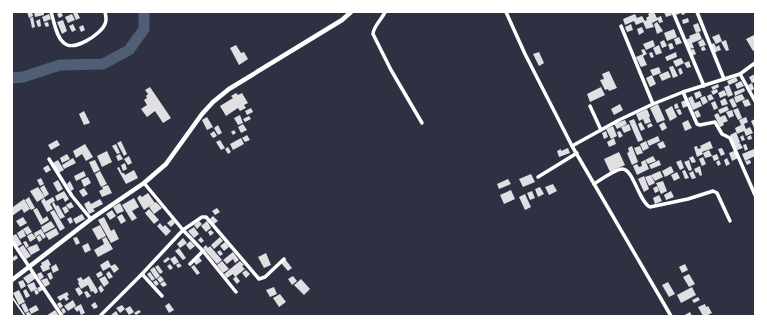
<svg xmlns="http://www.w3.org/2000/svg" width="767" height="328" viewBox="0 0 767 328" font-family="Quicksand,sans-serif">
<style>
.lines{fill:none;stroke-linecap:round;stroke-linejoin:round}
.river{stroke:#4f5d75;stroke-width:11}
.building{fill:#e0e0e3}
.service{stroke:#fff;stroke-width:1.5}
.minor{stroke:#fff;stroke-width:3.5}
.secondary{stroke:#fff;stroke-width:4.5}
</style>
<rect width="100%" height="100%" fill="#2d3142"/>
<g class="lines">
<path class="river" d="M12,78l11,-1 37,-12 43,-1 26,-14 15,-21v-17"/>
</g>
<g class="building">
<path d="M27,12h5l1,4 -4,2z"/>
<path d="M34,12h10v3l-9,2z"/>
<path d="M61,12l2,4 -4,2 -2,-4z"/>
<path d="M77,12l3,6 -4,2 -3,-7z"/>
<path d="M652,12h2l3,6 4,-2 2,6 -4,1 -1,-3 -6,3 2,4 -8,2 -3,-7 -7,3 -2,-4 -9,4 -2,-6 12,-5 2,4 5,-2 3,5 2,-1 -1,-2 3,-2 -1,-2z"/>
<path d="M664,12h7l1,3 -6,2z"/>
<path d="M675,12h10v2l-3,1 -1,-2 -5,2z"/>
<path d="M49,14l2,5 -7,3 -2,-5z"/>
<path d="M72,14l3,6 -7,3 -3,-6z"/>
<path d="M33,17l2,10 -3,1 -2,-10z"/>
<path d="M688,18l1,4 -6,2 -1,-4z"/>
<path d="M40,19l1,7 -3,1 -2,-6z"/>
<path d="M63,20l4,11 -5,3 -5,-12z"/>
<path d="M48,22l1,4 -3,1 -2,-4z"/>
<path d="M657,22l6,9 -6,3 -3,-10z"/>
<path d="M698,23l3,8 -5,2 -3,-8z"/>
<path d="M73,24l3,6 -4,2 -3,-6z"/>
<path d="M631,24l2,6 -6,2 -2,-5z"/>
<path d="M83,25l2,5 -4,2 -2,-5z"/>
<path d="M642,27l2,5 -5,3 -2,-6z"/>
<path d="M674,29l3,8 -10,4 -3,-8z"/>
<path d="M699,32l3,7 -10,4 2,5 -5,1 -4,-9 5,-2 -1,-2z"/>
<path d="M719,34l3,7 -6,3 -4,-7z"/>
<path d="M754,35l1,15 -2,1 -7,-12z"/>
<path d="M679,37l3,6 -6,2 -2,-6z"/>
<path d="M703,39l3,6 -6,2 -2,-5z"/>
<path d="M653,40l2,6 -9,4 -3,-6z"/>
<path d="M664,40l3,6 -5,2 -2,-6z"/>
<path d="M726,40l3,10 -3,1 -5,-9z"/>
<path d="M672,43l2,5 -4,2 -2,-6z"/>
<path d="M714,43l4,8 -4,2 -4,-8z"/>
<path d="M236,45l5,8 3,-1 4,7 -9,6 -9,-17z"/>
<path d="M659,45l3,8 -6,2 -3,-7z"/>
<path d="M719,45l2,5 -3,1 -2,-4z"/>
<path d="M704,46l2,4 -4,1 -1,-3z"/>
<path d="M644,49l3,5 -4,2 4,9 -6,2 -5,-10 7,-3 -2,-4z"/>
<path d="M694,49l2,5 -4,2 -3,-6z"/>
<path d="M539,52l5,11 -5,3 -6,-12z"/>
<path d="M652,52l2,5 -3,1 -2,-5z"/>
<path d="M676,52l1,5 -10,4 -2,-4z"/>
<path d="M681,58l3,5 -8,4 -3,-6z"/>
<path d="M689,61l2,6 -4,1 -3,-5z"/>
<path d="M673,66l5,10 -5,2 -4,-11z"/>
<path d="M659,67l2,6 -8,3 -3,-6z"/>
<path d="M681,68l2,5 -3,2 -2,-6z"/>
<path d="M609,71l8,17 -8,3 -1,-2 -3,1 -5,-10 4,-1 -2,-5z"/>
<path d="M668,71l3,6 -9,4 -3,-6z"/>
<path d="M755,74v8l-3,1 2,6 -3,2 -3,-6 4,-2 -3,-6z"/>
<path d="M652,75l4,9 -6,3 -4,-9z"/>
<path d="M736,77l2,4 -9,4 -2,-4z"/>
<path d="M741,81l3,5 -7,3 -2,-5z"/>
<path d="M718,84l1,3 -6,3 -2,-3z"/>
<path d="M729,85l4,10 -5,2 -4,-10z"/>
<path d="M150,87l21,31 -8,5 -8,-12 -8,6 -6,-8 6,-4 -3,-5 3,-2 -1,-2 2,-2 -3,-4z"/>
<path d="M601,87l4,8 -15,7 -3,-8z"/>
<path d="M744,88l1,3 -10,5 -1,-4z"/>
<path d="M717,89l1,3 -5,3 -2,-4z"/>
<path d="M724,90l3,5 -7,3 -2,-5z"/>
<path d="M700,91l2,5 -6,3 -2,-6z"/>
<path d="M236,93l2,2 4,-2 6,10 -4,2 2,3 -6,3 -2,-3 -12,8 -6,-10 13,-8 -2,-2z"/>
<path d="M711,94l3,5 -5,2 -2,-5z"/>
<path d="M742,94l3,5 -9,4 -2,-6z"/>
<path d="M692,96l3,7 5,-2 2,5 -9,4 -5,-12z"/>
<path d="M705,96l3,6 -5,3 -3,-7z"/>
<path d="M725,98l3,6 -6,2 -2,-5z"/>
<path d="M733,98l4,8 -4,2 -4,-8z"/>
<path d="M748,99l3,6 -6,2 -3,-6z"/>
<path d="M685,100l3,6 -5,2 -2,-6z"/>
<path d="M715,101l3,7 -4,2 -3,-7z"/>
<path d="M677,103l2,5 -4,1 -1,-4z"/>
<path d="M620,104l3,6 -9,5 -3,-6z"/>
<path d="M658,104l7,16 -8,3 -7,-15z"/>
<path d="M672,106l5,11 -7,4 -5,-11z"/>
<path d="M727,106l2,4 -9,4 -2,-4z"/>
<path d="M251,108l2,4 -6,3 -2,-4z"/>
<path d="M738,108l4,10 -4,2 -5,-10z"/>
<path d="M647,109l3,7 -1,1 2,5 -6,2 -2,-5 -4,2 -3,-7z"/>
<path d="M680,109l2,5 -3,1 -3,-5z"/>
<path d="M698,110l3,6 -4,2 -3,-6z"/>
<path d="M732,110l2,6 -5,2 -3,-6z"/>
<path d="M84,111l6,12 -6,2 -5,-11z"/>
<path d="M718,113l2,4 5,-2 3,6 -5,2 1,2 -4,2 -6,-12z"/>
<path d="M240,115l3,8 -5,2 -4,-7z"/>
<path d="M249,116l2,3 -6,3 -2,-3z"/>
<path d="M207,117l6,10 -6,3 -5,-10z"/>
<path d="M746,117l2,5 -4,2 2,5 4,-2 3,6 -7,3 -2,-5 -7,3 -2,-6 6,-3 -2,-5z"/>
<path d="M634,119l9,21 -5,2 -9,-21z"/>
<path d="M755,119v11l-4,-9z"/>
<path d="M625,120l2,4 -10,5 -3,-5z"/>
<path d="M688,120l4,8 -7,3 -3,-8z"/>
<path d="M641,122l4,7 -4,2 -3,-7z"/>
<path d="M664,122l3,6 -5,3 -3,-6z"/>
<path d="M651,123l2,3 -5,2 -1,-3z"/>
<path d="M243,124l4,6 -6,3 -3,-6z"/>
<path d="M629,124l2,6 -7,3 -3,-6z"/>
<path d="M218,125l4,8 -4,2 -4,-7z"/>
<path d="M613,126l4,10 -6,3 -5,-10z"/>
<path d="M234,130l2,3 -3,2 -2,-3z"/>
<path d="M214,131l3,5 -4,2 -3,-4z"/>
<path d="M606,131l2,6 -4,2 -2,-6z"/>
<path d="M620,131l3,5 -4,2 -2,-6z"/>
<path d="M736,132l4,10 -2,2 2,-1 3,5 -6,2 -7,-15z"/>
<path d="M247,135l3,5 -5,2 -3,-4z"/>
<path d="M743,135l2,5 -3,1 -2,-4z"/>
<path d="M751,135l1,4 -4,1 -1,-3z"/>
<path d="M658,136l2,5 -11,5 -2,-5z"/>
<path d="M241,138l3,6 -11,6 -3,-6z"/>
<path d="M614,138l2,6 -7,3 -2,-5z"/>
<path d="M57,140l3,5 -9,5 -3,-5z"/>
<path d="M220,140l5,8 -4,2 -5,-8z"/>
<path d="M121,141l6,13 -3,2 -7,-13z"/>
<path d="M646,141l3,7 -6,3 -3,-7z"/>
<path d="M663,141l3,6 -6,2 -3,-5z"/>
<path d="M710,141l3,7 -11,4 1,2 -6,3 -3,-10 3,-1 1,3 3,-1 -1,-2z"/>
<path d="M85,144l8,13 -7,4 -4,-7 -6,4 -3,-7z"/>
<path d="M116,144l4,9 -3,1 -5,-8z"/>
<path d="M746,144l2,5 -3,2 -2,-6z"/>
<path d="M632,146l6,16 -6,3 -5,-12 2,-1 -1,-4z"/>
<path d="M640,146l3,7 -6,2 -3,-7z"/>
<path d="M228,147l3,5 -3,2 -3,-5z"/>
<path d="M568,148l2,5 -11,4 -2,-6 4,-2v2z"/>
<path d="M722,148l3,6 -4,2 -3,-7z"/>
<path d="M754,149l1,7 -10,5 -3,-7z"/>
<path d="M709,150l3,6 -7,2 -2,-5z"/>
<path d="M107,151l5,11 -10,5 -5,-11z"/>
<path d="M734,151l4,7 -6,3 -3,-8z"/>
<path d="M619,152l6,13 -15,7 -6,-13z"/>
<path d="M67,154l3,5 -8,4 -2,-5z"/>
<path d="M120,154l3,5 -5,2 -2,-5z"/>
<path d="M717,154l2,5 -5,2 -2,-5z"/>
<path d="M129,156l3,7 -4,2 -4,-6z"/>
<path d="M653,156l3,5 -8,3 -3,-4z"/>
<path d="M693,156l3,6 -4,1 -3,-5z"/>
<path d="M703,157l3,7 -4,2 -3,-7z"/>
<path d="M73,158l3,5 -12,6 -2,-4z"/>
<path d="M727,158l3,6 -4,2 -2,-6z"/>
<path d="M58,160l6,10 -6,3 -5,-10z"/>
<path d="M95,160l5,10 -6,3 -5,-11z"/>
<path d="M645,160l4,9 -12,6 -4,-9 4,-2 2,3 3,-1 -1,-4z"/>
<path d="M659,160l2,5 -10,4 -2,-4z"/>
<path d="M681,160l3,8 -4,2 -4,-8z"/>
<path d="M689,160l3,10 -3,1 -5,-9z"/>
<path d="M719,160l2,4 -3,2 -2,-4z"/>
<path d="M750,160l1,3 -4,2 -2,-4z"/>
<path d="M125,163l2,6 -4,2 -2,-6z"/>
<path d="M48,165l3,5 -5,3 -3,-5z"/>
<path d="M671,166l3,6 -9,5 -3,-6z"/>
<path d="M700,166l2,9 -2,1 -2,-4 -2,1 -2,-4z"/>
<path d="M119,167l3,6h2l1,2 9,-5 4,8 -12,6 -9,-16z"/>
<path d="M685,170l4,8 -4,1 -3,-8z"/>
<path d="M84,171l2,5 -10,5 -2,-5z"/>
<path d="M100,171l7,13 -6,3 -6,-13z"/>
<path d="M660,171l3,6 -8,4 -4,-6z"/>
<path d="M693,171l3,7 -4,1 -3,-6z"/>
<path d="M677,172l3,6 -6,3 -3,-6z"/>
<path d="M531,174l4,8 -12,5 -4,-8z"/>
<path d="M651,175l4,8 -6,3 -4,-9z"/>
<path d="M644,176l5,13 -5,3 -6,-13z"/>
<path d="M88,177l3,6 -7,4 -3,-7z"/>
<path d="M41,178l3,6 -4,2 -3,-6z"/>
<path d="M508,179l3,5 -12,5 -2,-5z"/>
<path d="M58,180l5,9 -5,3 -5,-9z"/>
<path d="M70,181l4,8 -3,2 -4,-7z"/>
<path d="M663,181l4,10 -6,3 -5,-11z"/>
<path d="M553,184l4,7 -8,4 -4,-8z"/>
<path d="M44,185l5,9 -4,3 -5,-9z"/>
<path d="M108,185l4,8 -10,4 -3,-6 4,-2 -1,-2z"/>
<path d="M657,186l2,5 -4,2 -2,-5z"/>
<path d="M38,187l7,10 -8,5 -7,-11z"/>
<path d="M540,187l4,7 -6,3 -3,-8z"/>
<path d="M84,188l4,6 -5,3 -4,-6z"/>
<path d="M511,190l4,9 -11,5 -4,-9z"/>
<path d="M64,191l5,8 -4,3 -2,-4 -6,3 -2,-5z"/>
<path d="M532,191l3,7 -5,2 -3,-7z"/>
<path d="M671,191l3,6 -8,3 -2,-5z"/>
<path d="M148,193l7,10 1,-1 6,6 -8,6 -5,-7 4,-3 -9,6 -7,-12 3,-3 2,2z"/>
<path d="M525,194l6,13 -6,3 -6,-13z"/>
<path d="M659,195l3,6 -7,3 -2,-6z"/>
<path d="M29,197l6,11 -4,2 -6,-10z"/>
<path d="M53,197l2,4 -5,3 3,5 -6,3 -6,-11 3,-3 2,3z"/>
<path d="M134,198l5,9 -7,4 5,7 -5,3 -10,-16z"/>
<path d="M24,199l6,10 -6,4 -2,-4 -10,7v-11l1,2z"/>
<path d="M100,199l3,5 -10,5 2,2 -6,3 -5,-10 5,-3 2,3z"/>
<path d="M54,202l2,4 2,-1 7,12 -5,2 -8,-15z"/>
<path d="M71,202l3,5 -5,2 -3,-4z"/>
<path d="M120,203l4,8 -7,3 -4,-7z"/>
<path d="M66,206l3,5 -4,3 -3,-6z"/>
<path d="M37,208l6,11 4,-3 2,4 -8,5 -8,-15z"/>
<path d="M217,208l3,4 -5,3 -3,-4z"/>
<path d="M149,209l10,11 -5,4 -9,-11z"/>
<path d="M54,210l11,18 -5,3 -10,-19z"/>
<path d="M112,210l4,6 -6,4 -4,-6z"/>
<path d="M82,214l3,5 -9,5 -3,-5z"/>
<path d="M122,214l4,7 -5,3 -4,-7z"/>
<path d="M213,216l5,5 -4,3 -4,-5z"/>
<path d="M23,217l4,6 -7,4 -4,-6z"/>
<path d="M71,217l2,5 -3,2 -3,-5z"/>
<path d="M104,217l7,14 3,-2 5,10 -8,4 -13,-23z"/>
<path d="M172,219l3,4 -4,4 -4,-4z"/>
<path d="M51,221l4,6 -11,6 -3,-6z"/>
<path d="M199,221l3,3 -5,5 -3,-4z"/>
<path d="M207,221l4,7 -5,4 -5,-6z"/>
<path d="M160,223l3,4 2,-2 6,6 -5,5 -9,-10z"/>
<path d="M100,225l6,11 -8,4 -6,-11z"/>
<path d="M28,226l4,6 -5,3 -4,-6z"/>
<path d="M194,227l5,7 -5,4 -6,-7z"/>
<path d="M56,228l3,6 -10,6 -4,-6z"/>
<path d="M23,229l3,7 -6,3 -3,-6z"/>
<path d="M41,229l5,8 -3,2 -3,-5 -5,3 -1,-4z"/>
<path d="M211,230l3,3 -4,3 -2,-4z"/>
<path d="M32,233l4,5 -6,4 -3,-6z"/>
<path d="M16,234l6,10 -5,3 -5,-8v-3z"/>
<path d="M40,235l2,5 -3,2 -3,-5z"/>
<path d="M77,237l3,6 -4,2 -3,-7z"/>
<path d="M106,237l7,12 -15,8 -4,-7 10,-6 -2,-5z"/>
<path d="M201,237l3,4 -3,2 -3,-3z"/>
<path d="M220,237l3,4 -9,8 -3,-4z"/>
<path d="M183,238l4,5 -7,5 -3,-4z"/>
<path d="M26,241l3,5 -3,2 -3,-6z"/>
<path d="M190,241l5,5 -5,4 -4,-5z"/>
<path d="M225,242l4,5 -5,4 -4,-5z"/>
<path d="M88,243l3,7 -6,3 -3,-7z"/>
<path d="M37,244l3,6 -9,5 -4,-7z"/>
<path d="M23,245l8,11 -5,3 -7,-11z"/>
<path d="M206,245l2,3 2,-2 12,14 -5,4 -14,-16z"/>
<path d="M179,248l7,10 -3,2 -8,-9z"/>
<path d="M220,250l3,4 -3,2 -3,-4z"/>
<path d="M233,252l6,8 -4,3 -2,-4 -6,5 -4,-4z"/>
<path d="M266,253l5,12 -7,3 -6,-11z"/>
<path d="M16,255l2,3 -4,3 -2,-3z"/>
<path d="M175,256l4,6 -5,3 -4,-6z"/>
<path d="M168,257l2,2 -5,4 -2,-2z"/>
<path d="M199,257l3,4 -6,4 -2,-3z"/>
<path d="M48,259l3,6 -2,1 1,3 -7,3 -3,-6 2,-1 -1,-2z"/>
<path d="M285,259l7,9 -4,3 -7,-8z"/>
<path d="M108,260l3,6 4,-2 4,5 -5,4 -4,-6 -7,4 -3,-6z"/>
<path d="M222,261l7,8 -6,4 -6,-8z"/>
<path d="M240,261l4,4 -2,1 3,3 -10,8 -2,-3 -6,4 -3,-4z"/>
<path d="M179,263l3,3 -4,2 -2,-3z"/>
<path d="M56,264l3,6 -6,3 -2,-6z"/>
<path d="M170,264l3,4 -3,2 -3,-4z"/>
<path d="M685,264l3,6 -6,3 -3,-6z"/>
<path d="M158,265l5,7 -3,2 -5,-7z"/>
<path d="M194,265l6,8 -3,2 -6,-8z"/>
<path d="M154,267l6,9 -4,3 -6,-9z"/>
<path d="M246,270l4,4 -4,4 -4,-5z"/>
<path d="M101,271l2,4 -5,3 -2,-4z"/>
<path d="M109,271l4,6 -4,2 -3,-5z"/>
<path d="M32,272l4,6 -8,6 -5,-6z"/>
<path d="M41,272l3,5 -4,3 -3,-6z"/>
<path d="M51,272l2,6 -3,2 -3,-6z"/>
<path d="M150,272l5,7 -3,2 -5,-7z"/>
<path d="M689,274l6,10 -6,3 -6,-10z"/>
<path d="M89,276l8,13 1,3 -3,2 -2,-3 -2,1 -3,-7 -7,4 -3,-6 1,-1 -2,-3 4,-2 2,3z"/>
<path d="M105,276l4,7 -5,4 -5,-8z"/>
<path d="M161,276l3,4 -4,3 -3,-4z"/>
<path d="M236,276l4,5 -3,3 -4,-5z"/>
<path d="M293,276l4,5 -5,4 -4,-6z"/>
<path d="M47,278l3,6 -5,3 -4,-7z"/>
<path d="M301,279l9,10 -6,6 -10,-10z"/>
<path d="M23,280l3,6 -5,3 -3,-7z"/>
<path d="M156,280l3,4 -3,2 -3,-4z"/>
<path d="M164,281l3,4 -4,2 -3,-3z"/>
<path d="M34,282l3,7 -6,3 -4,-7z"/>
<path d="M668,282l7,12 -6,3 -7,-12z"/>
<path d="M101,285l3,5 -3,3 -3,-5z"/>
<path d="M41,286l2,4 -4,2 -2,-4z"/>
<path d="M79,287l4,6 -4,3 -4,-7z"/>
<path d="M274,287l3,7 -7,3 -4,-7z"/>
<path d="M692,287l4,8 -15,8 -4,-8z"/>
<path d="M26,289l4,7 -4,2 -3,-7z"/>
<path d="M37,289l2,4 -3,2 -2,-4z"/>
<path d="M19,290l6,12 -6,3 -6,-12z"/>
<path d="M87,291l4,5 -4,2 -3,-6z"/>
<path d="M67,292l2,3 -2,1 2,3 -3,2 -2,-3 -4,3 -3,-4z"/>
<path d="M280,294l6,8 -7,5 -6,-9z"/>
<path d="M698,297l2,3 -6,3 -2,-3z"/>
<path d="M73,300l3,6 -8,5 -4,-5z"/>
<path d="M60,302l3,4 -3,3 -3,-5z"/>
<path d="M95,302l3,5 -4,2 -3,-4z"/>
<path d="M25,303l4,8 -4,2 -4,-8z"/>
<path d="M169,303l5,7 -5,3 -4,-7z"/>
<path d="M81,304l4,9 -4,2 -2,-5 -2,2 -3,-4z"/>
<path d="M705,304l1,3 2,-1 4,7 -6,3h-3l-5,-9z"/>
<path d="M36,305l3,5 -8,4 -2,-5z"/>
<path d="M122,305l3,4 -5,4 -4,-5z"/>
<path d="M130,306l4,6 -5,3 -4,-6z"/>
<path d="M64,308l2,4 -3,2 -2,-5z"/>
<path d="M55,310l4,6h-13z"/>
<path d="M139,310l2,2 -5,3 -2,-2z"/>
<path d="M116,311l3,5h-7l-1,-1z"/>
<path d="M29,312l3,4h-5l-1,-3z"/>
<path d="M690,312l2,4h-9z"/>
</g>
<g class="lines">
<path class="service" d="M12,297l13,19"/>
<g class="minor">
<path d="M51,12c3,9 5,25 13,31 10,9 37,-9 41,-19 2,-4 1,-8 0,-12"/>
<path d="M385,12c-3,7 -12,15 -12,22l18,36 31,53"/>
<path d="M506,12l19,42 47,92 99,170"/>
<path d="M673,12l31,74"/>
<path d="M697,12l27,67"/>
<path d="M621,26l32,78"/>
<path d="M740,74l15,27"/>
<path d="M683,92l14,32 3,1 15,-3 7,12 8,4 25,57"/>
<path d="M590,106l11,24"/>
<path d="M572,146l47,-26 34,-16 30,-12 57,-18 15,-11"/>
<path d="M49,159l23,37 19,23"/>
<path d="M538,177l39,-24"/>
<path d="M594,184c6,-4 22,-15 28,-15 11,-1 17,33 28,38l38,-8 25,-8 4,2 13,28"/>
<path d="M12,241l50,75"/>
<path d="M190,264l13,-13"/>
<path d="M142,274l20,22"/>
<path d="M236,292l-33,-41 -20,-21 19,-13h4l53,62 6,-2 19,-18"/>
<path d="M100,316l42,-42 41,-44 -39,-47"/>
</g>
<path class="secondary" d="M12,280l79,-61 53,-36 22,-19 36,-50 11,-12 16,-13 113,-69 9,-8"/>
</g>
<rect width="767" height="328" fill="none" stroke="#ffffff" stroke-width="26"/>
</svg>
